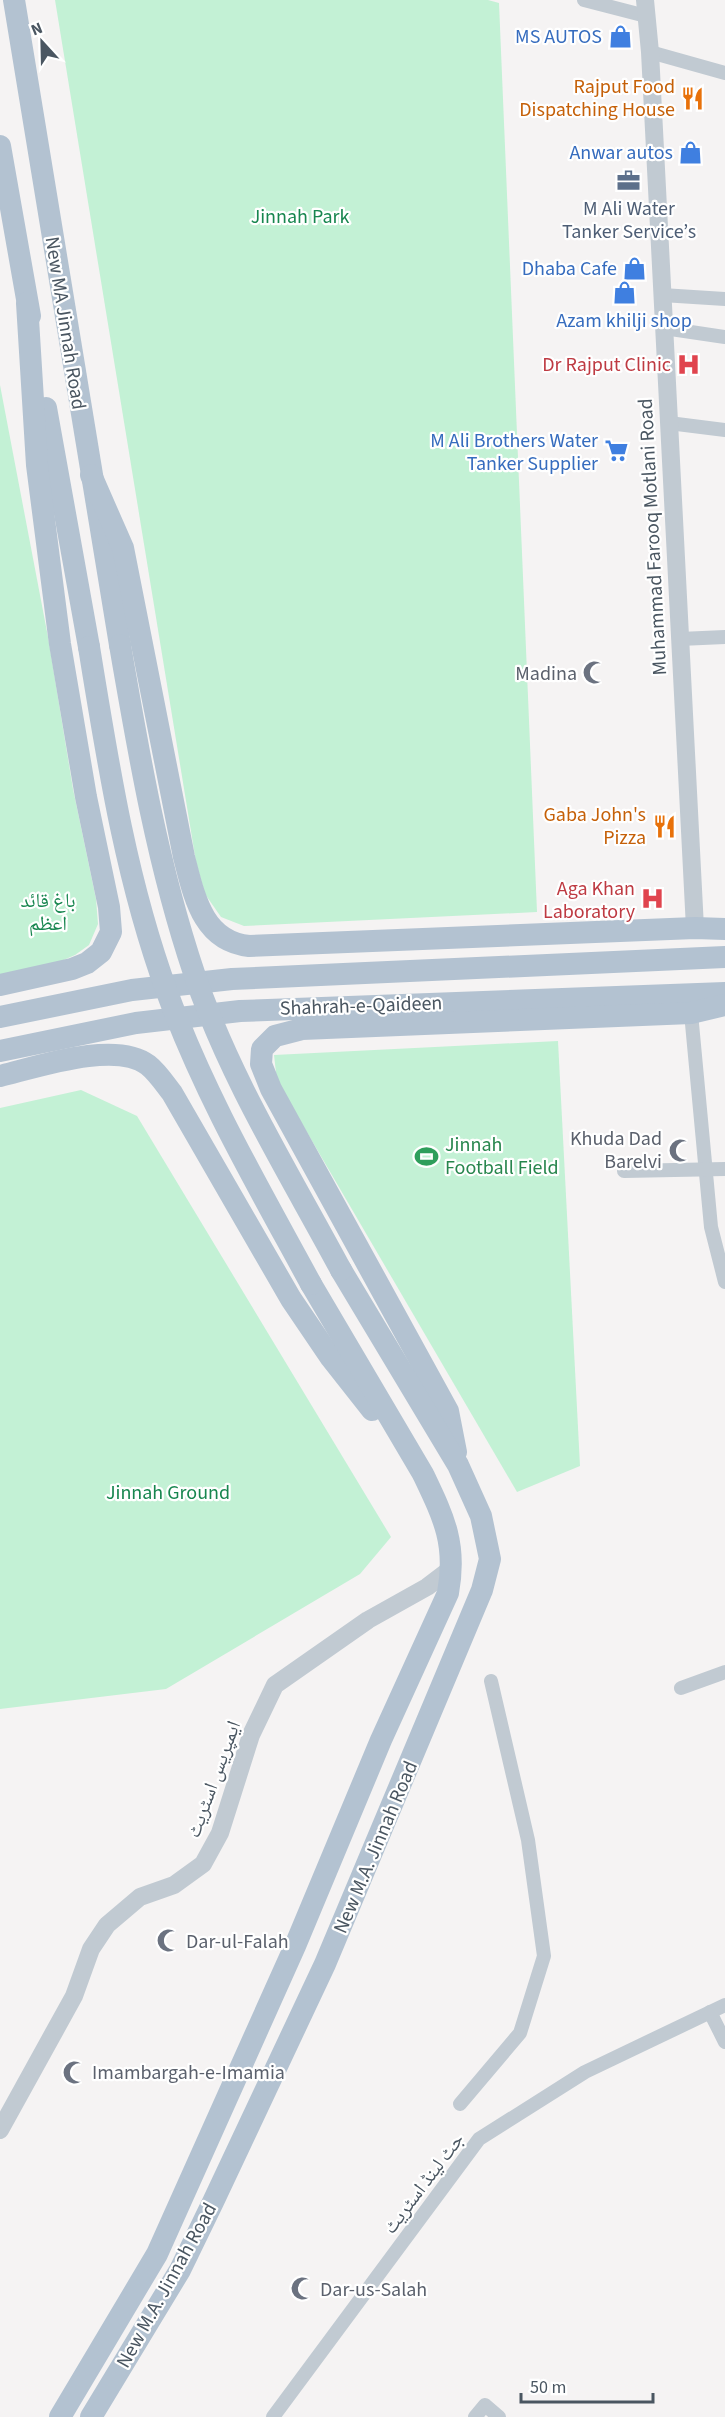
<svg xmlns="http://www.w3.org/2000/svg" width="725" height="2417" viewBox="0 0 725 2417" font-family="'Source Sans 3','Noto Naskh Arabic',sans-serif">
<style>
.green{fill:#c3f1d5}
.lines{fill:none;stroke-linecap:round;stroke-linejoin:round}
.minor{stroke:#c1cad2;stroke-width:14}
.tertiary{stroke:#c1cad2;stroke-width:18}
.primary{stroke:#b3c2d1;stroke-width:22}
.primary-bridge{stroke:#b3c2d1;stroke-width:22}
.labels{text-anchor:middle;stroke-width:4.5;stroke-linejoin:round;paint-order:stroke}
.shop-label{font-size:20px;fill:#366cbe;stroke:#fff;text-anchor:end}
.food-label{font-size:20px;fill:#c56008;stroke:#fff;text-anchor:end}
.service-label{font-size:20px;fill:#4e5e75;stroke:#fff}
.park-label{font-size:20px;fill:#17864f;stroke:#fff}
.street-label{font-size:20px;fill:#4a5661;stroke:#fff}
.health-label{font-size:20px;fill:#be3a42;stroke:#fff;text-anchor:end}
.worship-label{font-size:20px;fill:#5b616d;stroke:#fff;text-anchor:start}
.leisure-label{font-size:20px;fill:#27864d;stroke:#fff;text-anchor:start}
</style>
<rect width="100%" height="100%" fill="#f5f3f3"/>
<g class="green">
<path d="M55,0h433l11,3 38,909 -293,14 -23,-9 -16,-23 -9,-32z"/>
<path d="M0,385l48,252 25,152 23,110 2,25 -9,21 -14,10 -16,7 -59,13z"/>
<path d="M558,1041l22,425 -63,26 -240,-411 -3,-26z"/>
<path d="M81,1090l56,26 254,421 -31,37 -194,115 -166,20v-601z"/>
</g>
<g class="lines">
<g class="minor">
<path d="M584,0l62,16"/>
<path d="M650,52l75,21"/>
<path d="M662,295l63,4"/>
<path d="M664,328l61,9"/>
<path d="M669,423l56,7"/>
<path d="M680,639l45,-2"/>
<path d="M691,1013l20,214 14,55"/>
<path d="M624,1171l101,-2"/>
<path d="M681,1688l44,-16"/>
<path d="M710,2012l15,30"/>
<path d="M460,2104l60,-71 24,-77 -16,-116 -37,-159"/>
<path d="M273,2417l206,-278 106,-67 140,-67"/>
<path d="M475,2417l10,-12 14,12"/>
</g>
<g class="tertiary">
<path d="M645,0l5,52 45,876"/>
<path d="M0,2130l74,-134 17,-47 16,-24 33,-28 34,-12 29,-21 17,-31 31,-98 24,-50 93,-65 59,-33 25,-19"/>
</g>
<g class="primary">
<path d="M14,0l106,645"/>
<path d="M0,146l30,170"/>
<path d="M46,408l43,239"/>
<path d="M91,475l32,73 61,309c10,38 18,84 65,89l446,-18 30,1"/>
<path d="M0,985l72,-16 15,-6 14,-11 10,-20 -2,-25 -23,-110 -26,-153 -23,-179 -10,-162"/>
<path d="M0,1017l132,-27 100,-11 493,-22"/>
<path d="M0,1051l136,-28 104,-12 485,-18"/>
<path d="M0,1076c37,-9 116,-36 148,-11 9,7 17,19 24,28l119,206 40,59 41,52"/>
<path d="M456,1452l-8,-41 -177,-322 -10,-25 1,-15 13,-13 27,-7 389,-16 34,-8"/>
<path d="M60,2417l97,-163 138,-308 86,-206 67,-147c9,-49 -4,-75 -25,-119l-112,-190"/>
<path d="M91,2417l89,-147 33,-68 112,-238 157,-374 8,-31 -9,-43 -23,-51 -117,-195"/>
</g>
<g class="primary-bridge">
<path d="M120,645c19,111 38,221 74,328 35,104 95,200 147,297"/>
<path d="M89,647c19,117 37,233 78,345 37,102 92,196 144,292"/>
</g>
</g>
<defs>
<symbol id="shop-bare" viewBox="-9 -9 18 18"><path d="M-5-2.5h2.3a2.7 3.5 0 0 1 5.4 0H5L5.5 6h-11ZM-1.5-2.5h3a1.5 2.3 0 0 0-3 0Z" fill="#3f7fe0" stroke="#fff" stroke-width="2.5" paint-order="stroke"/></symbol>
<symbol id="restaurant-bare" viewBox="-9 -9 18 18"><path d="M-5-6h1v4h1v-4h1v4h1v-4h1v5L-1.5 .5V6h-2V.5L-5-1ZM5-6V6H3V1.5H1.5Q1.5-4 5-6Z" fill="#e8710a" stroke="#fff" stroke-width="2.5" paint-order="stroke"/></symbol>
<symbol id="office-bare" viewBox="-9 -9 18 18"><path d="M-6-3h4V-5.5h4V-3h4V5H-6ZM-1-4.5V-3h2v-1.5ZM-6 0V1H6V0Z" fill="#5c6f8a" stroke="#fff" stroke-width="2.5" paint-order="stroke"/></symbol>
<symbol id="hospital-bare" viewBox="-9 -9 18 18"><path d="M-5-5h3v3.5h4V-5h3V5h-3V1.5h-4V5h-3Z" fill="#e0444e" stroke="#fff" stroke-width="2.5" paint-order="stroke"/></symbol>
<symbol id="supermarket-bare" viewBox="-9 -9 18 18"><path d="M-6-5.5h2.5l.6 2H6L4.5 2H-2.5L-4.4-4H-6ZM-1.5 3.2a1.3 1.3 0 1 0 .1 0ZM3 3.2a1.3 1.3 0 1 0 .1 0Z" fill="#3f7fe0" stroke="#fff" stroke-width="2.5" paint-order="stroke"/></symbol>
<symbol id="mosque-bare" viewBox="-9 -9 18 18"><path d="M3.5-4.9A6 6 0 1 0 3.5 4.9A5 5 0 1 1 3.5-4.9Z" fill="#6b7280" stroke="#fff" stroke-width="2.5" paint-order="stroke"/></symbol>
<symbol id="stadium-bare" viewBox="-9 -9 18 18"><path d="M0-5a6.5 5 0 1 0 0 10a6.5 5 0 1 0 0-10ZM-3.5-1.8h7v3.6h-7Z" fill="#2e9e5b" stroke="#fff" stroke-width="2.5" paint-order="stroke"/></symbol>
</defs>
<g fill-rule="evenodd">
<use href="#shop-bare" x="604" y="20" width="33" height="33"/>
<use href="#restaurant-bare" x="676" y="82" width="33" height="33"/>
<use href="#shop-bare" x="674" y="136" width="33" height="33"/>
<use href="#office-bare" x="612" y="164" width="33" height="33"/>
<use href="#shop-bare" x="618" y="252" width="33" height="33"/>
<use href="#shop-bare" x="608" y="276" width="33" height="33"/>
<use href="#hospital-bare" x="672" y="348" width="33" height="33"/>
<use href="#supermarket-bare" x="600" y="434" width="33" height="33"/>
<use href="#mosque-bare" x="578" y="656" width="33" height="33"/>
<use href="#restaurant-bare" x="648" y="810" width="33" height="33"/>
<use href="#hospital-bare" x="636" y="882" width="33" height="33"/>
<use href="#mosque-bare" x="664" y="1134" width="33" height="33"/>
<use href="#stadium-bare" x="410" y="1140" width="33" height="33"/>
<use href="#mosque-bare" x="152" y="1924" width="33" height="33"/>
<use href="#mosque-bare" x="58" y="2056" width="33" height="33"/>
<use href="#mosque-bare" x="286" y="2272" width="33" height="33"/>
</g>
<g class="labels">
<g class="shop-label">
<text x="602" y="43">MS AUTOS</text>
<text x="673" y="159">Anwar autos</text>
<text x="617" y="275">Dhaba Cafe</text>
<text x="624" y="327" text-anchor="middle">Azam khilji shop</text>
<text x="598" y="447">M Ali Brothers Water<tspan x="598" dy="23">Tanker Supplier</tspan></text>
</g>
<g class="food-label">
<text x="675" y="93">Rajput Food<tspan x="675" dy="23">Dispatching House</tspan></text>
<text x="646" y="821">Gaba John's<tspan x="646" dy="23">Pizza</tspan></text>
</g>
<g class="service-label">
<text x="629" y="215">M Ali Water<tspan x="629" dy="23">Tanker Service’s</tspan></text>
</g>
<g class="park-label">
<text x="300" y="223">Jinnah Park</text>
<text x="48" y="907">باغ قائد<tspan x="48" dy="23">اعظم</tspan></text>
<text x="168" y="1499">Jinnah Ground</text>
</g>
<g class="street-label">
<text transform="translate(66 323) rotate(81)" y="7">New MA Jinnah Road</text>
<text transform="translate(652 537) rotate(-93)" y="7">Muhammad Farooq Motlani Road</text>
<text transform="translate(361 1005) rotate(-2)" y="7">Shahrah-e-Qaideen</text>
<text transform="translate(213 1779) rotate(-70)" y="7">ایمپریس اسٹریٹ</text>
<text transform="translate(375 1847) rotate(-67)" y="7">New M.A. Jinnah Road</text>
<text transform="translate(423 2183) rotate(-53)" y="7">جٹ لینڈ اسٹریٹ</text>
<text transform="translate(166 2285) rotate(-61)" y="7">New M.A. Jinnah Road</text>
</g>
<g class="health-label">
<text x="671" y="371">Dr Rajput Clinic</text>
<text x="635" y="895">Aga Khan<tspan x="635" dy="23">Laboratory</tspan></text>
</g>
<g class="worship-label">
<text x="577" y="680" text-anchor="end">Madina</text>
<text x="662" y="1145" text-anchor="end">Khuda Dad<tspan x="662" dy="23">Barelvi</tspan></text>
<text x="186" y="1948">Dar-ul-Falah</text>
<text x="92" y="2079">Imambargah-e-Imamia</text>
<text x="320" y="2296">Dar-us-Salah</text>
</g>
<g class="leisure-label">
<text x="445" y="1151">Jinnah<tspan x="445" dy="23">Football Field</tspan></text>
</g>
</g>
<g transform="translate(42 42) rotate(338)" stroke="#ffffff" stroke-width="4.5" paint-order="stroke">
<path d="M0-4.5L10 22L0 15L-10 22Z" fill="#4a5661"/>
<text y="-9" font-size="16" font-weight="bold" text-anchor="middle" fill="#4a5661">N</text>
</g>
<path d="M521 2393v9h132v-9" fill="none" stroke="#4a5661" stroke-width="3"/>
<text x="530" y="2393" font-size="18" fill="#4a5661" stroke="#ffffff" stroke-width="4.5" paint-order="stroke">50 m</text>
</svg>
